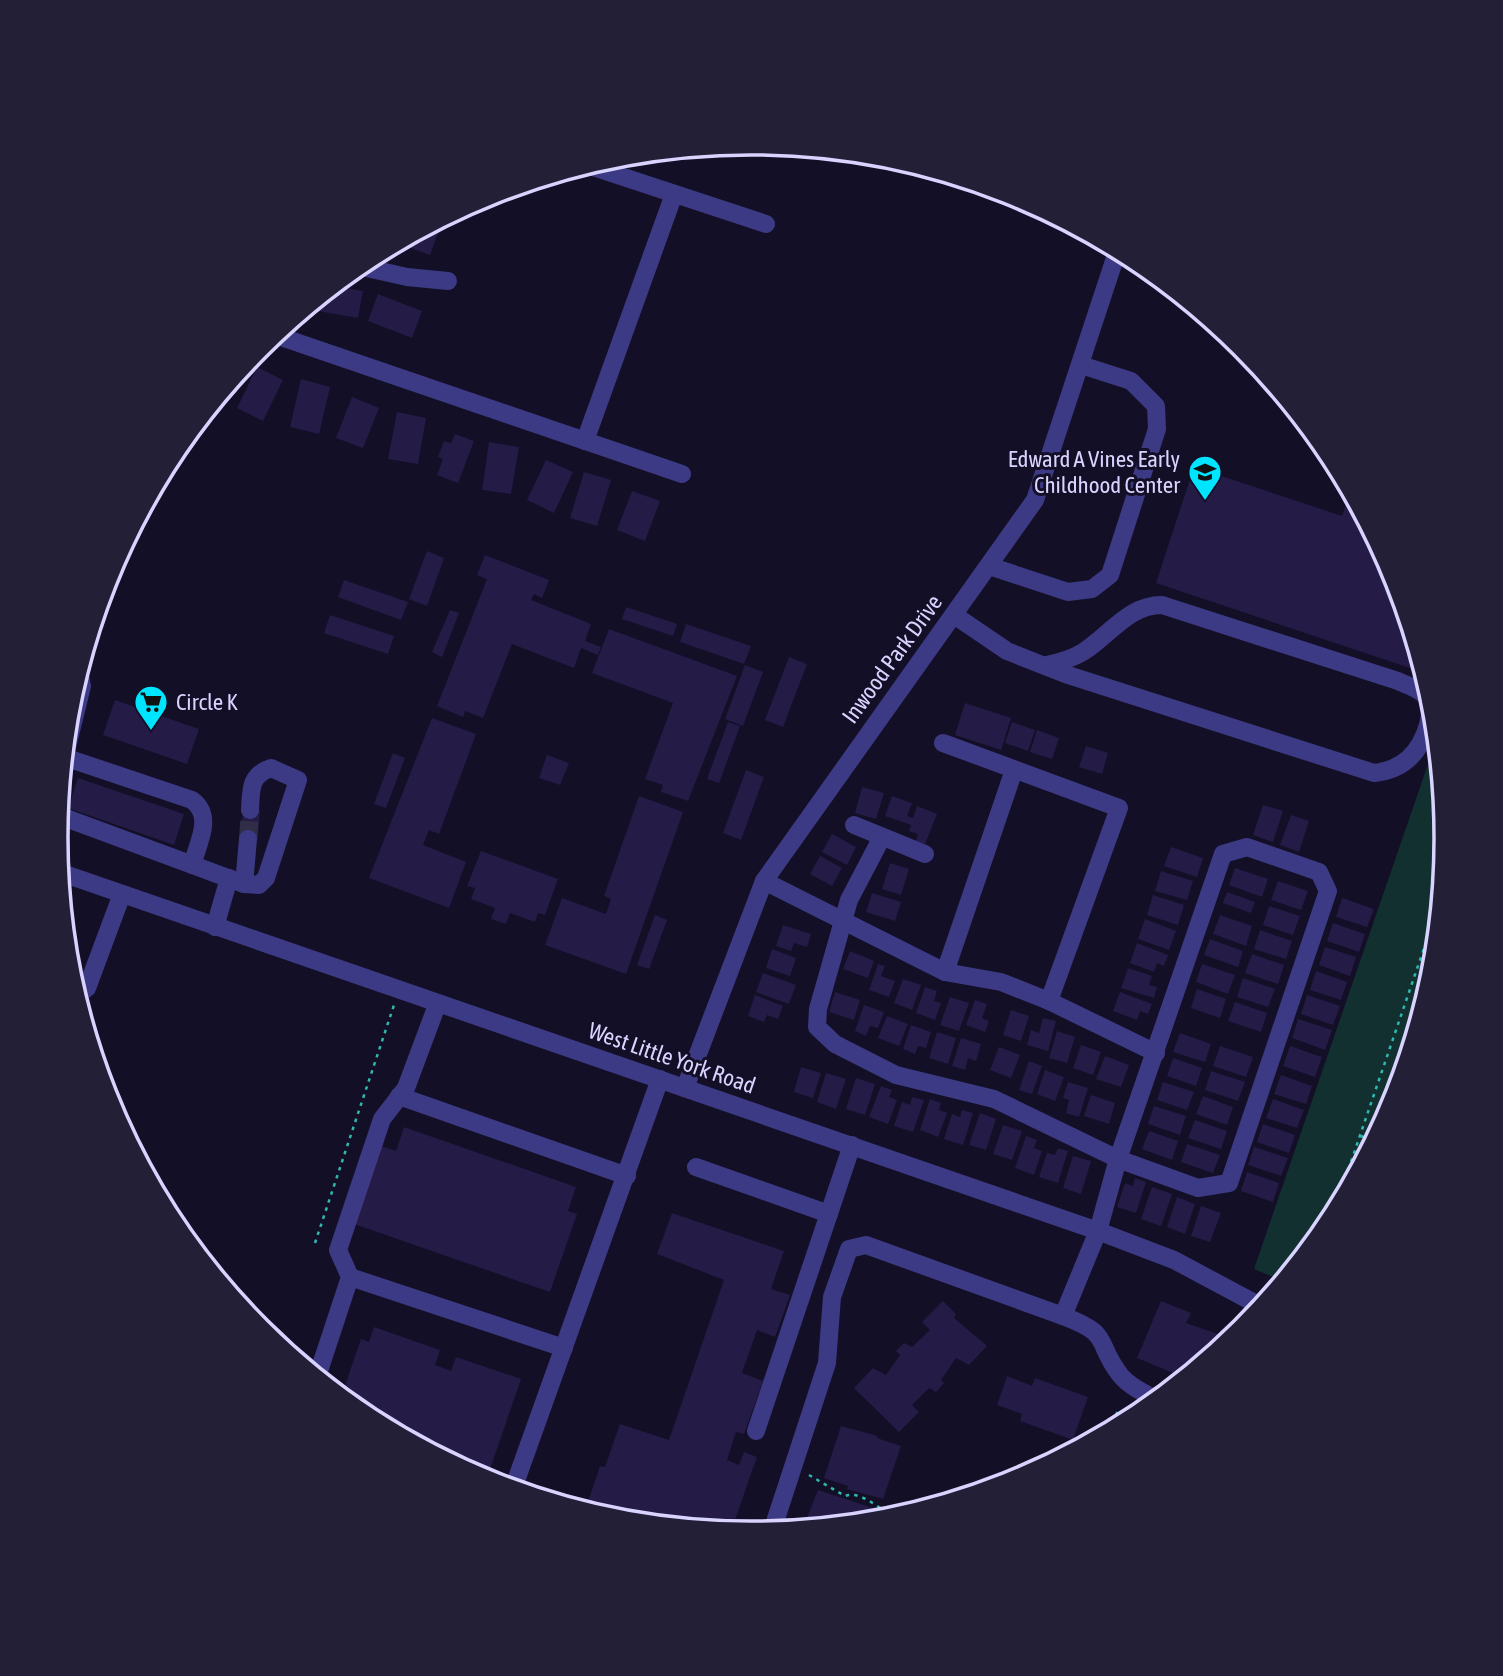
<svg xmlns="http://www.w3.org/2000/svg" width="1503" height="1676" viewBox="0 0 1503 1676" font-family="'Asap Condensed',sans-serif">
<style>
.green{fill:#12302f}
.building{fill:#241b47}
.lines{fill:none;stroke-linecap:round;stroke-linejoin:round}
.minor-tunnel{stroke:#312d47;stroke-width:18;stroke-dasharray:18 9;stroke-linecap:butt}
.path{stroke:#2fb8b0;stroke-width:2.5;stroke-dasharray:3.5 5;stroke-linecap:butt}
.minor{stroke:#3d3a85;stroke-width:18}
.labels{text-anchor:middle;stroke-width:6;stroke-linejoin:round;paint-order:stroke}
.poi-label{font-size:23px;fill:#d9d4ff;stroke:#130f26;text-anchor:end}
.street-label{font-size:23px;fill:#d9d4ff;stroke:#130f26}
.rim{fill:none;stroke:#d9d4ff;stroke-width:3.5}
</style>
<rect width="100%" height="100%" fill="#130f26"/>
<path class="green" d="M1437,738l10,100 -13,136 -40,131 -64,120 -47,56 -29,-12z"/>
<g class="building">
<path d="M432,224l8,3 -10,28 -33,-12z"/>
<path d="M334,286l29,5 -5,27 -46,-8 1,-8z"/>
<path d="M378,294l44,17 -10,27 -44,-17z"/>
<path d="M257,367l26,13 -20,41 -26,-13z"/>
<path d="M301,379l29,8 -11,47 -29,-7z"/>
<path d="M352,397l27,11 -16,40 -27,-10z"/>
<path d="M397,412l29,6 -8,46 -30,-5z"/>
<path d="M455,434l19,7 -16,42 -21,-8 6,-16 -5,-2 6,-16 7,2z"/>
<path d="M489,442l30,5 -8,47 -29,-4z"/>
<path d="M546,460l27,12 -19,41 -27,-13z"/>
<path d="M1194,467l148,49 9,-25 43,81 31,101 -269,-90z"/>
<path d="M584,472l27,8 -14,46 -27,-8z"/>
<path d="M632,491l28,10 -15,40 -28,-11z"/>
<path d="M427,551l17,7 -17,48 -18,-7z"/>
<path d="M485,555l64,25 -7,18 -8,-4 -3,6 60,24 -6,17 16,6 -3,8 -17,-7 -7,20 -62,-24 -29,74 -18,-7 -2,6 -26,-11 50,-127 -10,-4z"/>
<path d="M344,580l64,22 -7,18 -63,-23z"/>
<path d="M626,607l51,17 -4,12 -51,-17z"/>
<path d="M450,610l9,3 -17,44 -10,-5z"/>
<path d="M330,615l64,21 -6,18 -64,-21z"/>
<path d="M686,624l65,22 -7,18 -64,-22z"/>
<path d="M609,629l128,47 -49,125 -27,-9 2,-7 -18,-6 28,-76 -81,-30z"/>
<path d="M789,657l18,7 -24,63 -18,-7z"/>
<path d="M745,665l18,7 -20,54 -18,-7z"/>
<path d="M115,700l84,29 -12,35 -84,-29z"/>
<path d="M965,703l46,15 -10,32 -46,-15z"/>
<path d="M432,718l44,16 -37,100 -10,-4 -6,15 43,17 -17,46 -80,-30z"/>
<path d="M728,722l12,4 -21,57 -12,-4z"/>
<path d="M1012,722l23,8 -7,21 -23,-8z"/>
<path d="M1037,730l22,8 -7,21 -22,-7z"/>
<path d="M1086,746l22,7 -6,21 -23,-7z"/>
<path d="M393,753l12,5 -19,50 -12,-4z"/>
<path d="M547,755l22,8 -9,22 -21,-7z"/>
<path d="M746,770l18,7 -23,63 -18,-7z"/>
<path d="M78,778l106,36 -10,31 -106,-37z"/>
<path d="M862,787l22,6 -8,26 -21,-6z"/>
<path d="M639,796l44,16 -57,162 -81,-29 17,-47 44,16 5,-15 -7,-3z"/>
<path d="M892,796l20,7 -5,13 6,2 4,-12 20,8 -12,30 -9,-3 2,-7 -9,-3 2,-6 -26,-9z"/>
<path d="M1263,805l20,6 -10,31 -20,-7z"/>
<path d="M243,809l17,1 -2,29h-17z"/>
<path d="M1291,815l18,6 -10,31 -19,-7z"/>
<path d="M832,834l24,13 -9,18 -25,-13z"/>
<path d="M1171,847l32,11 -6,19 -33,-11z"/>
<path d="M481,851l77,28 -13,36 -7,-2 -3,9 -25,-9 -4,11 -15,-5 4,-11 -24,-9 4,-11 -8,-2z"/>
<path d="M820,856l22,12 -10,18 -22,-12z"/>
<path d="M890,863l19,6 -8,26 -19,-6z"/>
<path d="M1235,868l33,11 -6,18 -33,-12z"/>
<path d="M1161,871l32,10 -6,19 -32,-9z"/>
<path d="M1278,881l30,10 -7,19 -30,-10z"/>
<path d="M1227,892l28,10 -4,11 -28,-10z"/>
<path d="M872,893l29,9 -6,19 -29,-9z"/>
<path d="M1153,895l31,10 -6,20 -31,-10z"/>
<path d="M1342,898l32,11 -7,18 -31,-10z"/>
<path d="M1269,906l31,10 -7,19 -30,-10z"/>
<path d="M655,915l12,5 -18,49 -12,-4z"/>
<path d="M1220,915l32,11 -6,20 -33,-12z"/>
<path d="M1145,919l31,12 -7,19 -31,-11z"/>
<path d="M1333,923l32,11 -6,18 -32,-11z"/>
<path d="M783,925l28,9 -4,13 -13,-4 -3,8 -15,-5z"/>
<path d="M1260,930l32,11 -6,18 -32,-10z"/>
<path d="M1210,939l33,12 -5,16 -34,-12z"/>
<path d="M1137,943l31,12 -4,11 -7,-3 -3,9 -24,-9z"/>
<path d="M1325,947l31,10 -6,19 -31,-11z"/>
<path d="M772,949l24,9 -6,18 -24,-8z"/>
<path d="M850,951l24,10 -6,17 -25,-9z"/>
<path d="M1252,954l32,11 -6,19 -33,-11z"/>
<path d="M878,964l7,2 -4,10 14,5 -6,16 -20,-7z"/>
<path d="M1202,964l33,11 -7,19 -32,-12z"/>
<path d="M1128,968l24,8 -3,9 8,2 -3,11 -33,-10z"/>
<path d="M1316,971l31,11 -6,18 -31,-10z"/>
<path d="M763,973l33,12 -7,19 -33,-12z"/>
<path d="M1243,978l32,11 -7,18 -31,-10z"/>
<path d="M903,979l18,6 -9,25 -18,-7z"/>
<path d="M925,987l12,4 -3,10 7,2 -6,17 -19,-7z"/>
<path d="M1197,989l29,10 -6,19 -29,-10z"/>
<path d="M835,992l25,8 -6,20 -25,-8z"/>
<path d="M1120,992l32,12 -4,10 -8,-3 -3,9 -24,-9z"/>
<path d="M755,995l28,11 -5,13 -11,-4 -3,7 -16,-6z"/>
<path d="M1307,995l33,11 -7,19 -32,-11z"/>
<path d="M950,997l19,6 -10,28 -19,-6z"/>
<path d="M975,1000l12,4 -5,14 7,3 -4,11 -19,-7z"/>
<path d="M1235,1002l32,11 -6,19 -33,-11z"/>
<path d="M864,1005l20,7 -6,16 -8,-2 -4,10 -11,-5z"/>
<path d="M1011,1010l18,6 -8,25 -18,-6z"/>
<path d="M887,1016l21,8 -9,22 -21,-8z"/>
<path d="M1043,1018l13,3 -8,30 -21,-6 4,-15 8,3z"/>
<path d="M1298,1019l34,11 -7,20 -33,-12z"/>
<path d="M911,1025l20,7 -5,16 -8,-2 -3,8 -12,-5z"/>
<path d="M1057,1031l18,6 -8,26 -18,-5z"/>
<path d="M937,1032l19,6 -8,26 -19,-6z"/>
<path d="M1180,1033l31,11 -6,18 -32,-10z"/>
<path d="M961,1038l20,6 -5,17 -8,-3 -3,12 -13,-4z"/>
<path d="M1081,1045l20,7 -8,23 -20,-7z"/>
<path d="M1220,1046l33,11 -7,20 -33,-11z"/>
<path d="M1290,1046l32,11 -7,20 -32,-11z"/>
<path d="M999,1047l21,8 -9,23 -21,-8z"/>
<path d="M1105,1056l24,9 -8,22 -25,-8z"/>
<path d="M1173,1058l29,10 -6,18 -29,-10z"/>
<path d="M1029,1061l13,5 -10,28 -13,-4z"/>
<path d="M801,1067l20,6 -8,25 -19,-6z"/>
<path d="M1045,1070l19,7 -9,24 -18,-7z"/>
<path d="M1211,1071l34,11 -7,19 -33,-11z"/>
<path d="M826,1073l20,6 -10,30 -19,-7z"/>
<path d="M1281,1075l31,11 -6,18 -32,-10z"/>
<path d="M856,1078l19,6 -10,31 -19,-6z"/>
<path d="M1068,1082l20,6 -9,29 -13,-4 3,-13 -6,-2z"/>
<path d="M1163,1082l31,10 -7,18 -30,-10z"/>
<path d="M881,1086l11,4 -3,7 8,3 -9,24 -19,-7z"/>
<path d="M1091,1095l24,8 -6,21 -25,-8z"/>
<path d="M1203,1096l30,11 -6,18 -31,-11z"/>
<path d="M912,1097l12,3 -11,32 -19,-6 8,-24 8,3z"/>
<path d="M930,1099l11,4 -2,7 8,3 -9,24 -18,-7z"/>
<path d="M1273,1099l31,11 -7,18 -31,-10z"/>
<path d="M1154,1106l32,10 -6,19 -32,-11z"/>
<path d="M962,1110l11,3 -10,32 -19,-6 8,-25 8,3z"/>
<path d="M980,1113l16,6 -10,31 -17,-5z"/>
<path d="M1195,1120l32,11 -6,18 -33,-11z"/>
<path d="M1263,1124l32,11 -6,18 -32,-11z"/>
<path d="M1003,1125l19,6 -10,29 -19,-6z"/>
<path d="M404,1127l172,60 -8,24 9,3 -27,78 -196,-68 27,-78 15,5z"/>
<path d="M1149,1131l29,10 -6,19 -30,-11z"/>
<path d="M1026,1136l11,4 -3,8 8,3 -8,24 -19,-7z"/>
<path d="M1187,1144l33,11 -7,18 -32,-11z"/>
<path d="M1254,1147l34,11 -7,18 -33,-11z"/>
<path d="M1058,1148l10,3 -10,32 -19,-6 8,-24 8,2z"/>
<path d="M1073,1156l18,5 -10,33 -18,-6z"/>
<path d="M1247,1172l32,11 -6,19 -32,-11z"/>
<path d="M1135,1178l11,4 -10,31 -19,-6 8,-24 8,3z"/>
<path d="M1152,1187l20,7 -11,32 -20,-7z"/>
<path d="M1177,1197l18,7 -10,30 -18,-7z"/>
<path d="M1201,1206l20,7 -11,29 -19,-6z"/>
<path d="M672,1213l112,38 -13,38 19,6 -15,42 -18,-7 -15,43 21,8 -19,53 -8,-2 -9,28 12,5 5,-13 13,5 -26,74 -95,-9 -49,-17 13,-39 5,1 15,-43 49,16 55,-160 -67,-26z"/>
<path d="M943,1301l13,13 -2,4 33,28 -18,19 -13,-7 -15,22 3,3 -8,9 -7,-4 -17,17 7,7 -20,20 -45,-44 19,-20 13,7 14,-20 -4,-4 8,-8 8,4 18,-17 -8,-8z"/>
<path d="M1161,1301l30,12 -5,10 46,16 -47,39 -48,-20z"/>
<path d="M374,1327l66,23 -5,15 16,6 5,-14 65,22 -35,102 -121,-65 -24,-19 20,-58 8,3z"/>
<path d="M1007,1376l25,10 3,-8 53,19 -15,43 -53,-19 2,-7 -25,-9z"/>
<path d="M841,1426l37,10 -1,2 24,8 -18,53 -36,-10 1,-3 -24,-8z"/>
<path d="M818,1490l61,20 -4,11 -59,6 -11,-4z"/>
</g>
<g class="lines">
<path class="minor-tunnel" d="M248,839l2,-29"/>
<g class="path">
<path d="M1361,1136l13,5"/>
<path d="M1329,1226l104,-304 6,-2"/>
<path d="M315,1243l79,-238"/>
<path d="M1283,1276l3,1"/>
<path d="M1110,1431l8,-21 16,8"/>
<path d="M809,1475l36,21c12,-5 27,7 37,13 10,5 25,-2 36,2"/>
</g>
<g class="minor">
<path d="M587,165l179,59"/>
<path d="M358,266l49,11 41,4"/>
<path d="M283,327l1,11 398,136"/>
<path d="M585,441l89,-247"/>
<path d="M989,566l79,26 24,-3 18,-14 47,-146 -1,-23 -25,-25 -50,-16"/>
<path d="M954,615l53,36 58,23 309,99c29,-3 46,-20 54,-48 1,-6 4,-17 2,-22 -5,-13 -22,-17 -32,-22l-236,-76c-34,0 -52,30 -79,47 -11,7 -23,10 -36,13"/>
<path d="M943,743l176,65 -70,193"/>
<path d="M64,757l128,43c22,16 6,43 0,65"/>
<path d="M64,759l18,-73 -3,-14"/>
<path d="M59,810l4,7 181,67 15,1 7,-7 32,-98 -27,-12c-21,7 -20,21 -21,42"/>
<path d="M854,825l71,29"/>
<path d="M59,872l1039,359 76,29 88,47"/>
<path d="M764,881l181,91 56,10 48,19 107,52"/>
<path d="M244,884l4,-45"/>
<path d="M215,927l14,-49"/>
<path d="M945,972l69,-202"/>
<path d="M76,996l11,-8 35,-94"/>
<path d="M685,1088l79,-207 271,-381 83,-251"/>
<path d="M399,1096l228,80"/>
<path d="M696,1167l133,47"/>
<path d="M350,1277l214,71"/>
<path d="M1063,1316c51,19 31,26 58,60 8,10 25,18 36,24"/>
<path d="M317,1377l33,-100 -12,-27 44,-131 24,-31 31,-83"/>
<path d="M756,1431l96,-286"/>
<path d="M513,1489l147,-410"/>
<path d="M772,1531l55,-168 5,-66 17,-48 17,-4 197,71 35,-85 20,-72 105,-305 24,-7 72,25 9,19 -99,292 -31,5 -80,-29 -124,-60 -98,-24 -61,-31 -18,-17 1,-18 31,-109 33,-63"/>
</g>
</g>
<defs>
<symbol id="school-pin" viewBox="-11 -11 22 30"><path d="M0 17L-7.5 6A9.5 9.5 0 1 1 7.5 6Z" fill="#00e5ff" stroke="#130f26"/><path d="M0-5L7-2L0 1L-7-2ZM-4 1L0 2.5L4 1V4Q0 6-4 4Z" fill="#111"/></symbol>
<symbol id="supermarket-pin" viewBox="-11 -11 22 30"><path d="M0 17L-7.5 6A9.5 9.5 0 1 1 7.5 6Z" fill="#00e5ff" stroke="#130f26"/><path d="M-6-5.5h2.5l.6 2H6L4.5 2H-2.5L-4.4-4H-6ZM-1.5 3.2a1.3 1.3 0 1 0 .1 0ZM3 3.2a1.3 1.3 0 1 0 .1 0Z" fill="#111"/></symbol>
</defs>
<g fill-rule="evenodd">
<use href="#school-pin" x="1186" y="453" width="38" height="52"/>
<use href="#supermarket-pin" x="132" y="683" width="38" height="52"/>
</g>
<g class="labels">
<g class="poi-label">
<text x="1180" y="467">Edward A Vines Early<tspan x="1180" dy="26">Childhood Center</tspan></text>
<text x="176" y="710" text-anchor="start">Circle K</text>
</g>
<g class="street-label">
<text transform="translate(892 659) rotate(-54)" y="8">Inwood Park Drive</text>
<text transform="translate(672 1058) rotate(19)" y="8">West Little York Road</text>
</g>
</g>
<path d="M0 0H1503V1676H0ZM68 838a683 683 0 1 1 1366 0a683 683 0 1 1-1366 0Z" fill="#231f37" fill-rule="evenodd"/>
<path class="rim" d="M68 838a683 683 0 1 1 1366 0a683 683 0 1 1-1366 0Z"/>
</svg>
